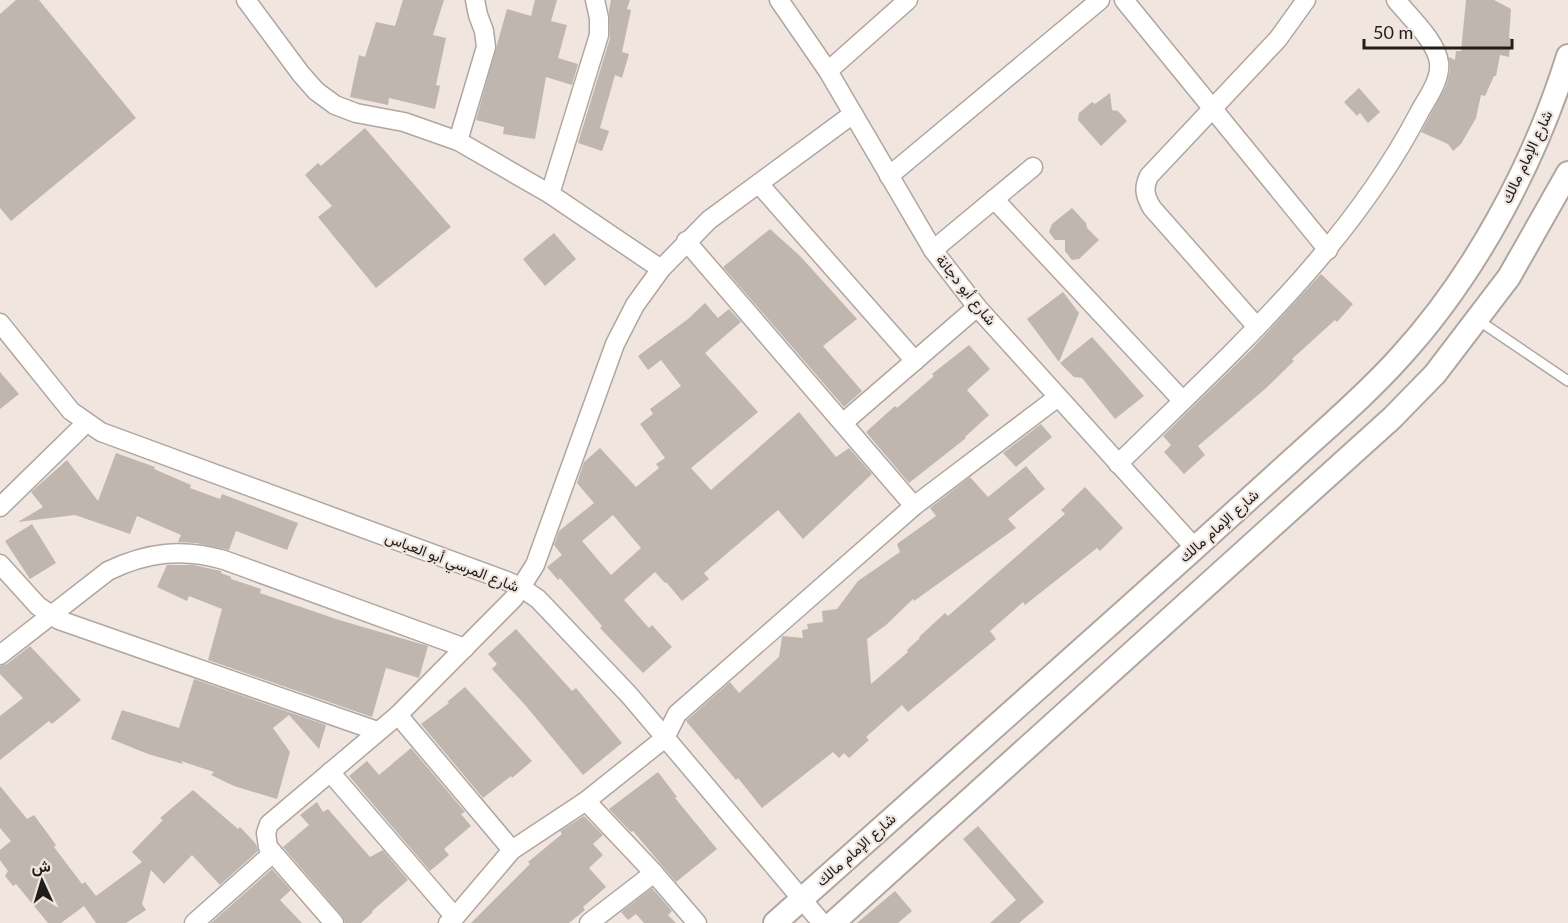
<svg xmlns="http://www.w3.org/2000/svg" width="1568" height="923" viewBox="0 0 1568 923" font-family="Lato,Vazirmatn,sans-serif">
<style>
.building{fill:#bfb6af;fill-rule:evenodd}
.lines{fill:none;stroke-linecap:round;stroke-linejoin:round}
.service-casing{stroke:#b0a69f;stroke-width:12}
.minor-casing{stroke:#b0a69f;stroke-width:21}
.tertiary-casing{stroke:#b0a69f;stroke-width:26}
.service{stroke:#fff;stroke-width:9}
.minor{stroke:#fff;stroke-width:18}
.tertiary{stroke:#fff;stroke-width:22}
.labels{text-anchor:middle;stroke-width:4.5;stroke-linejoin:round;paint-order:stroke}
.street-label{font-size:15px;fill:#201d1a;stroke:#f0e6df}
</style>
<rect width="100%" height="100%" fill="#f0e6df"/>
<g class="building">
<path d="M16,0h23l97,118 -125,103 -11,-13v-194z"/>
<path d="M403,0h41l-11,35 13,3 -10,47 4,1 -5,23 -46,-11 -1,7 -38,-8 9,-42 6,2 11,-35 19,4z"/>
<path d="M535,0h22l-6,21 16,4 -9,33 20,6 -6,21 -26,-8 -11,62 -32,-5 1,-7 -28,-7 31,-111 24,7z"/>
<path d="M611,0h19l-3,9 4,1 -9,42 7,2 -7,24 -7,-3 -15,53 9,3 -7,20 -24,-8 32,-105 -1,-28z"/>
<path d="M1466,0h28l17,9 -2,29h2l-2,19 -9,-2 -4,21h-2l-9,20 -4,-1 -5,23 -15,26 -8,7 -5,-7 -27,-12 25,-46 4,-15 -1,-14 6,3 1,-9h5z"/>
<path d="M1359,88l21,24 -12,11 -8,-10 -3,3 -13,-14z"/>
<path d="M1110,93l2,17 6,1 9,10 -26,25 -23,-26 1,-7 13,-11 3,2z"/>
<path d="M365,128l86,99 -75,61 -58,-71 14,-11 -27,-31 13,-12 3,3z"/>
<path d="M1072,208l14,15 1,5 12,12 -20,19 -7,1 -7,-9v-11h-10l-6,-8 3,-8z"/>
<path d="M770,229l30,27 57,63 -34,27 39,45 -18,16 -121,-140z"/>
<path d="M554,233l22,26 -31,27 -22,-27z"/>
<path d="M1321,274l32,30 -16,18 -2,-2 -43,39 2,2 -29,28 -67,57 7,9 -21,19 -20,-22 7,-7 -8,-9 88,-86z"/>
<path d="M1063,292l16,21 -20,49 -32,-43z"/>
<path d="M705,303l13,15 11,-9 12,13 -36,31 53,59 -67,56 20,22 88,-78 37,45 13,-9 23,26 -69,65 -25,-29 -74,63 5,6 -27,22 -16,-19 -1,1 -10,-11 -31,28 25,28 3,-3 20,22 -29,26 -43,-45 2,-2 -42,-48 -2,2 -11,-13 15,-12 -8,-10 5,-14 35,-28 -17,-20 7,-21 16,-14 36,39 23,-19 -3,-4 9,-6 -25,-34 13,-10 -3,-5 31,-23 -20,-26 -13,10 -10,-14 50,-37zM613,515l28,33 -30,27 -29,-34z"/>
<path d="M1092,337l52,59 -29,23 -33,-41 -8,-1 -14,-14z"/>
<path d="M969,345l21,24 -23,21 22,25 -24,22 1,1 -57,45 -43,-51 29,-26 2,2 37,-32 -2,-2z"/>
<path d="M0,372l19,22 -19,15z"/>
<path d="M1041,424l11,13 -36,30 -13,-14z"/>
<path d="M116,453l39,14 -1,2 37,16 -1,3 30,11 2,-5 76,29 -11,27 -51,-19 -7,19 -33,-7 -18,-1 3,-7 -44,-19 -7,18 -55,-19 -57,7 25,-15 -12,-15 36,-32 31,41z"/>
<path d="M1026,466l19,23 -37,30 8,9 -102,73 -1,-2 -27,26 -19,14 4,45 37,-32 -1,-2 13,-12 -1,-1 26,-24 3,3 117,-102 -4,-4 24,-23 38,41 -23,23 -3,-3 -72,57 -2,-3 -33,29 6,8 -88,73 -6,-7 -36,32 3,3 -20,18 -5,-5 -5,5 -6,-6 -71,56 -24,-30 -2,2 -50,-59 44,-39 9,11 40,-36 3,-20 1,-1 20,2 -1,-8 6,-1 -1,-5 16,-2 -1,-11 15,-2 21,-28 42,-29 -3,-8 39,-28 -6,-8 40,-31 18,20z"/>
<path d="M32,524l24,39 -26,16 -25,-38z"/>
<path d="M167,565h26l28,6v2l10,4v2l30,10 -1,4 79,27 89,26 -9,32 -33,-10 -14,49 -164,-57 14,-51 -33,-13 -2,5 -30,-14z"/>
<path d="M516,629l56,62 4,-3 46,55 -39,32 -57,-69 -34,-37 5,-5 -9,-10z"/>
<path d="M30,646l51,54 -29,24 -3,-3 -49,39v-44l23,-18 -23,-24v-8l7,-2z"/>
<path d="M194,679l132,46 -7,24 -30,-34 -16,13 17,24 -13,47 -43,-13 -23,-11 3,-3 -33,-11 2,3 -35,-10 -37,-15 11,-29 57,18z"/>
<path d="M465,687l67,74 -20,17 -1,-2 -28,22 -62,-74 28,-21 -2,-1z"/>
<path d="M411,748l54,64 -4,2 10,12 -27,23 5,6 -19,16 -81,-95 18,-15 12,14z"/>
<path d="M658,772l19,25 -2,1 42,51 -41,33 -43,-51 -2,1 -22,-23z"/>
<path d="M0,786l27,33 7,-4 22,30 -2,2 28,37 3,-2 11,14 46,-34 -10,-10 31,-32 -3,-2 33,-28 45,39 2,-2 16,17 2,7 -38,34 -28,-30 -28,29 -13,-14 -9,34 4,6 -20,13h-30l-12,-17 -23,17h-13l-32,-39 -3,2 -8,-10 3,-5 -8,-11v-10l11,-9 -11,-13z"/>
<path d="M317,802l6,10 5,-3 42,48 13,-7 25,30 -36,31 1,1 -12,11h-16l-3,-7 -59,-69 26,-22 -9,-10z"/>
<path d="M584,816l19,19 -10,9 10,11 -14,13 17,19 -23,20 2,3 -16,13h-98l59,-59 -2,-2 34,-28 -2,-3z"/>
<path d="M978,826l66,76 -25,21h-29l26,-23 -53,-61z"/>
<path d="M272,869l19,21 -11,10 22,23h-91z"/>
<path d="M652,888l20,23 -4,4 8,8h-32l-8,-9 -8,6 -7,-8z"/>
<path d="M895,891l17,20 -14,12h-41z"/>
</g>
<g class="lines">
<defs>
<path id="service" d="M1478,320l90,61"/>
<g id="minor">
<path d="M246,0l55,74 15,17 19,14 21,8 48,9 54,19 92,53 111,75"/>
<path d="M779,0l49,71 105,179 44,57 218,241"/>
<path d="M1124,0l204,250"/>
<path d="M828,71l80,-71"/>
<path d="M458,141l28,-94 -2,-16 -6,-16 -3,-15"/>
<path d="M889,176l211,-176"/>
<path d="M759,184l156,177"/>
<path d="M550,194l49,-159v-17l-4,-18"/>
<path d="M994,199l188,201"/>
<path d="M686,241l228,265"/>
<path d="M933,250l100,-83"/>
<path d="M0,323l71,88 30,21 406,149 15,7 16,11 92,97 192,227"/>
<path d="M1257,327l-105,-119c-7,-12 -9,-20 -3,-32l129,-137 28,-39"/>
<path d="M844,422l133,-115"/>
<path d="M1118,464c110,-108 229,-213 301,-351 8,-15 22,-33 20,-50 -2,-21 -29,-46 -43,-63"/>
<path d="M0,507l86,-84"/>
<path d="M0,564l38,42 21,14 318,111"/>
<path d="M0,655l108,-84c39,-19 75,-23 116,-11l241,88"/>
<path d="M398,715l114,135"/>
<path d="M330,772l125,145"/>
<path d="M586,801l68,72 43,50"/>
<path d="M194,923l79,-70"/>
<path d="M334,923l-66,-76 -2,-14 3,-9 129,-109 116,-117 21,-33 80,-221 20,-39 26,-36 48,-49 144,-106"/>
<path d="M448,923l7,-6 57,-67 74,-49 79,-63 12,-24 237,-208 144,-109"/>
<path d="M589,923l65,-50"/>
</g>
<g id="tertiary">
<path d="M775,923c118,-105 235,-210 353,-315 55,-49 109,-98 164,-148 37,-34 75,-66 108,-103 76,-83 135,-195 168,-301"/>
<path d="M833,923l559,-505 43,-44 74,-97 59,-104"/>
</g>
</defs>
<use href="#service" class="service-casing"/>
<use href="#minor" class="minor-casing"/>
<use href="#tertiary" class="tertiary-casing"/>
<use href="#service" class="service"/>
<use href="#minor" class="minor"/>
<use href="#tertiary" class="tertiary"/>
</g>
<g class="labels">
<g class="street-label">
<text transform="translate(1527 157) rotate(-65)" y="5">شارع الإمام مالك</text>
<text transform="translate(966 290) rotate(51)" y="5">شارع أبو دجانة</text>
<text transform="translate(1219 526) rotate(-42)" y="5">شارع الإمام مالك</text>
<text transform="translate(452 562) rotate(21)" y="5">شارع المرسي أبو العباس</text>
<text transform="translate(856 850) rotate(-42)" y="5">شارع الإمام مالك</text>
</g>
</g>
<g transform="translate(42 881) rotate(356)" stroke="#f0e6df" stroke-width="4.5" paint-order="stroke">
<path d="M0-4.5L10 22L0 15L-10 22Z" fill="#201d1a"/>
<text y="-9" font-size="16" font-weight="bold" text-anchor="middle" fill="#201d1a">ش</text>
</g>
<path d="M1364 39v9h148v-9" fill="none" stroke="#201d1a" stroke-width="3"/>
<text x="1373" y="39" font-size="18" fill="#201d1a" stroke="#f0e6df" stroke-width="4.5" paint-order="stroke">50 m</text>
</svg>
